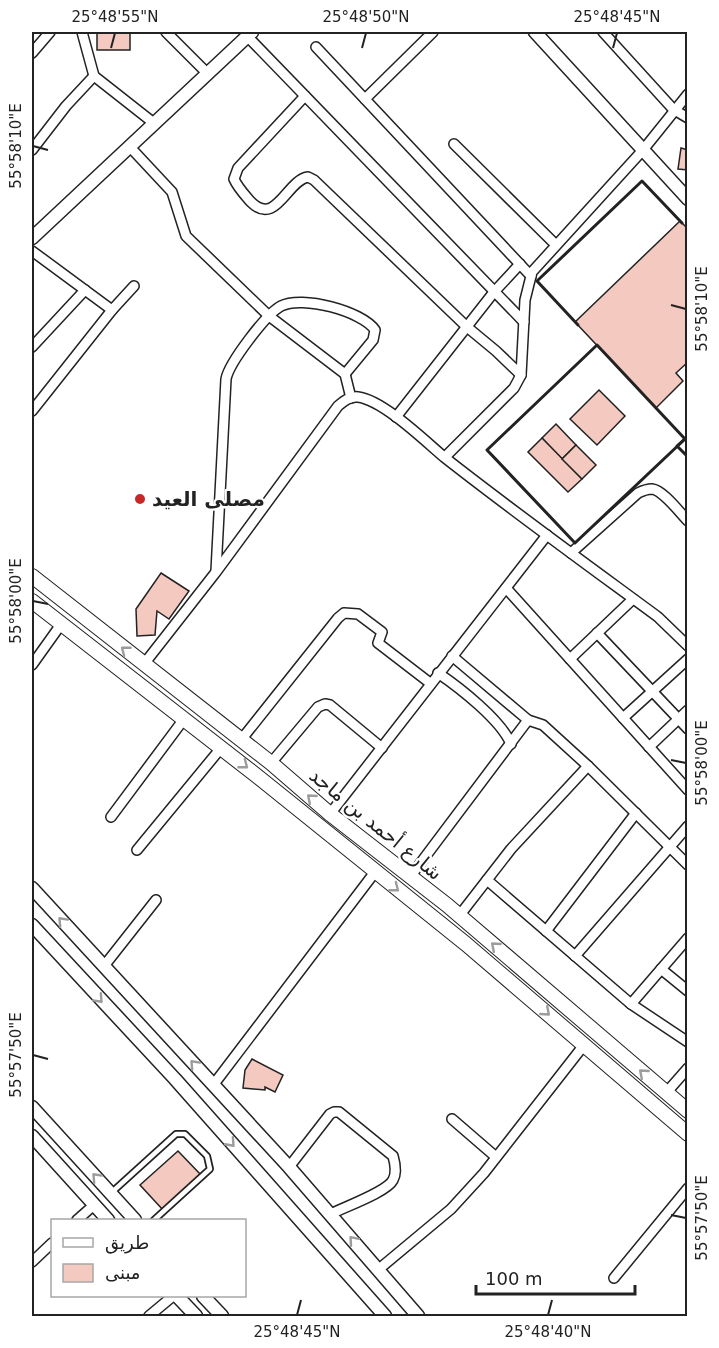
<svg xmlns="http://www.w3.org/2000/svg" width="719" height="1348" viewBox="0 0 719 1348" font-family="'DejaVu Sans','Noto Sans Arabic',sans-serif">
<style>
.building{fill:#f3c9c0;stroke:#222;stroke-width:1.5}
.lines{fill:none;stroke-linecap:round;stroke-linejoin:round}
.service-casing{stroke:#222;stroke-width:8}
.minor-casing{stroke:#222;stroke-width:12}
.tertiary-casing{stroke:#222;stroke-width:15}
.secondary-casing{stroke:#222;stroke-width:16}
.service{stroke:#fff;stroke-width:4.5}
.minor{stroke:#fff;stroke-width:9}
.tertiary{stroke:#fff;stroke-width:12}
.secondary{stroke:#fff;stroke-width:14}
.wall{stroke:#222;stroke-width:3}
.oneway{stroke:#9c9c9c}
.ticks{fill:none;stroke:#222;stroke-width:2}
.poi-dot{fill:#c62828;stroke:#fff;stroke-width:2}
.labels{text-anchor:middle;stroke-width:4.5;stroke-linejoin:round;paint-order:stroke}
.poi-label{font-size:20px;font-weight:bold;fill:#222;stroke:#fff;text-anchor:start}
.street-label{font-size:20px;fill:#222;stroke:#fff}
.neatline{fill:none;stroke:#222;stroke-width:2}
.ticks-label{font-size:15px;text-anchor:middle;fill:#222}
</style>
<rect width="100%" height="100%" fill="#fff"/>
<g class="building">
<rect x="97" y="32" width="33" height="18"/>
<path d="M681,148l7,2v20l-10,-1z"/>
<path d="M680,221l8,8v133l-12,11 7,8 -27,27 -81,-86z"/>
<path d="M599,390l26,26 -28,29 -27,-26z"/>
<path d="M556,424l20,21 -14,14 -20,-21z"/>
<path d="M542,438l40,41 -14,13 -40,-40z"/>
<path d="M576,445l20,20 -14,14 -20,-20z"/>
<path d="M161,573l28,18 -20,28 -12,-8 -2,24 -18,1 -1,-27z"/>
<path d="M252,1059l31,16 -8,17 -10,-5v3l-22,-2 2,-18z"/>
<path d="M178,1151l23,24 -38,35 -23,-25z"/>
</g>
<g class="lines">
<defs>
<path id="service" d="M111,1193l65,-59h9l22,22 3,13 -56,51"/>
<g id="minor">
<path d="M82,32l12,44 61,48"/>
<path d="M166,32l42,42"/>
<path d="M603,32l70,77 15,9"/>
<path d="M247,36l277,286"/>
<path d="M316,47l215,229"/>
<path d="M32,53l18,-21"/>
<path d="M305,96l-67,72 -4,11c4,9 10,15 17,23 25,25 36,-22 57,-25l6,3 153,147 29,24 25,24"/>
<path d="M365,99l68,-67"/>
<path d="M454,144l102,101"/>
<path d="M130,147l42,45 14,44 83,80 76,58 6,24"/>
<path d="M32,150l34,-44 28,-30"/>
<path d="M32,251l80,59"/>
<path d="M32,347l53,-57"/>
<path d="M32,411l80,-101 22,-24"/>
<path d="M396,417l98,-125 26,-28"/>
<path d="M445,457l69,-69 7,-13 4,-75 7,-28 111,-122 45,-56"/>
<path d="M571,553l67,-60c4,-2 10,-4 14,-4 11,1 28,24 36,32"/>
<path d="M216,571l10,-192c3,-16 40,-65 55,-73 21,-11 81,5 94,24l-2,10 -28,34"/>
<path d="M506,588l182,202"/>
<path d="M597,633l91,96"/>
<path d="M452,656l76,64 15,5 45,41 100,99"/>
<path d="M570,659l63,-60"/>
<path d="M144,664l72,-92 122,-166c6,-5 12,-10 20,-9 25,3 67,44 86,60 70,55 142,107 214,160l30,29"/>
<path d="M32,665l30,-42"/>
<path d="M438,673c22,15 63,47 73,71"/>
<path d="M623,718l65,-59"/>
<path d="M241,740l97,-122 6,-5 14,1 24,18 -4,11 52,40"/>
<path d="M649,747l39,-37"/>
<path d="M271,763l47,-56 7,-3 5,1 52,43"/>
<path d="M330,814l217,-279"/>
<path d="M111,817l73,-98"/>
<path d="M137,850l84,-102"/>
<path d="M410,877l118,-157"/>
<path d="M487,880l144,124 57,38"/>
<path d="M459,916l52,-67 77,-83"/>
<path d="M546,931l90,-118"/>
<path d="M575,956l113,-130"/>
<path d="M104,966l52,-66"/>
<path d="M661,969l27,22"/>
<path d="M631,1004l57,-66"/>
<path d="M214,1084l161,-212"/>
<path d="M666,1093l22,-25"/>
<path d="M452,1119l44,38"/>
<path d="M289,1167l41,-53 4,-2h5l54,44c2,7 4,17 0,24 -6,12 -49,27 -62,34"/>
<path d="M77,1220l17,-15"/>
<path d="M32,1262l20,-19"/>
<path d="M379,1269l72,-60 33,-36 100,-128"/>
<path d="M614,1278l74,-90"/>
<path d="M149,1316l24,-20"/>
</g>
<g id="tertiary">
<path d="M535,32l153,167"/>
<path d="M32,238l220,-206"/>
<path d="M32,888l257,279 129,149"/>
<path d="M32,925l143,154 210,237"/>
<path d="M32,1107l103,113"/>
<path d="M32,1136l76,84"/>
<path d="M177,1296l19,20"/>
<path d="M203,1296l19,20"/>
</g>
<g id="secondary">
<path d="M32,576l239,187 59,51 117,91 241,206"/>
<path d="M32,601l225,175 209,168 222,190"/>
</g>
</defs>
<use href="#service" class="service-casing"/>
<use href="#minor" class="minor-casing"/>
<use href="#tertiary" class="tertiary-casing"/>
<use href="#secondary" class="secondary-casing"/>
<use href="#service" class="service"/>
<use href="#minor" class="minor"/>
<use href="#tertiary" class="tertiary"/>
<use href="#secondary" class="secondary"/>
<g class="wall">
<path d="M578,325l-41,-44 105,-100 40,42"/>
<path d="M597,345l88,94 -110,104 -88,-93z"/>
<path d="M688,436l-11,10 11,11"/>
</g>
</g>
<defs><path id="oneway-chevron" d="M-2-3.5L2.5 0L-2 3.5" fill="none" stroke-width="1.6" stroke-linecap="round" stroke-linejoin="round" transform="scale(1.5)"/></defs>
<g class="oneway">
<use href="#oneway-chevron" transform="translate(125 650) rotate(-142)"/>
<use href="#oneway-chevron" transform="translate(244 765) rotate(38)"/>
<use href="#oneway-chevron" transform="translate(311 798) rotate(-139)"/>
<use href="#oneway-chevron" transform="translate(395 888) rotate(38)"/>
<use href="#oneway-chevron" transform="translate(62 921) rotate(-133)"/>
<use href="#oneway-chevron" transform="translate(495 946) rotate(-139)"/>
<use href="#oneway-chevron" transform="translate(99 999) rotate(47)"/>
<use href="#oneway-chevron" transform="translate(546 1012) rotate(41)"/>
<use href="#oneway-chevron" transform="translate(194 1064) rotate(-133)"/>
<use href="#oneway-chevron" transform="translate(643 1073) rotate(-139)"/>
<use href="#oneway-chevron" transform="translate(231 1143) rotate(48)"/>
<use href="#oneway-chevron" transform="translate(96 1177) rotate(-133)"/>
<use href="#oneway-chevron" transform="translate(353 1240) rotate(-131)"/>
</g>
<path class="ticks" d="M111,48l4,-15M362,48l4,-15M613,48l4,-15M33,146l15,4M671,305l15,4M33,601l15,3M671,760l15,3M33,1055l15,4M671,1215l15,3M297,1315l4,-15M548,1315l4,-15"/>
<circle class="poi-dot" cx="140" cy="499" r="6"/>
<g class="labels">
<g class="poi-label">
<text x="152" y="506">مصلى العيد</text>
</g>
<g class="street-label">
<text transform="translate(376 824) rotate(39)" y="7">شارع أحمد بن ماجد</text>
</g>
</g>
<rect width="719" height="1348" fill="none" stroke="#ffffff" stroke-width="66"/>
<rect x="51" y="1219" width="195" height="78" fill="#ffffff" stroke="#a7a7a7" stroke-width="1.5"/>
<rect x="63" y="1238" width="30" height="9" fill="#ffffff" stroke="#a7a7a7" stroke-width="1.5"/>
<text x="105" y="1249" font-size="18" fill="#222222">طريق</text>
<rect x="63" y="1264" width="30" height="18" fill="#f3c9c0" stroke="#a7a7a7" stroke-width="1.5"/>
<text x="105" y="1279" font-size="18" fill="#222222">مبنى</text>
<path d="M476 1285v9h159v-9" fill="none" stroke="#222222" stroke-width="3"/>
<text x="485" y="1285" font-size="18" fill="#222222" stroke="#ffffff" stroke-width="4.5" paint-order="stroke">100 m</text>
<rect x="33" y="33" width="653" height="1282" class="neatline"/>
<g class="ticks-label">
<text x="115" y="22">25°48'55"N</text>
<text x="366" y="22">25°48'50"N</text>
<text x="617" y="22">25°48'45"N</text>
<text transform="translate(16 146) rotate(-90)" y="5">55°58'10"E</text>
<text transform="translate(702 309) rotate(-90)" y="5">55°58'10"E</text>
<text transform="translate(16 601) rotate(-90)" y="5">55°58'00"E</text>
<text transform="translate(702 763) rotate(-90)" y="5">55°58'00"E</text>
<text transform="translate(16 1055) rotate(-90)" y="5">55°57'50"E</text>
<text transform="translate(702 1218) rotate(-90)" y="5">55°57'50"E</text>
<text x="297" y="1337">25°48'45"N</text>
<text x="548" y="1337">25°48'40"N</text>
</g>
</svg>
